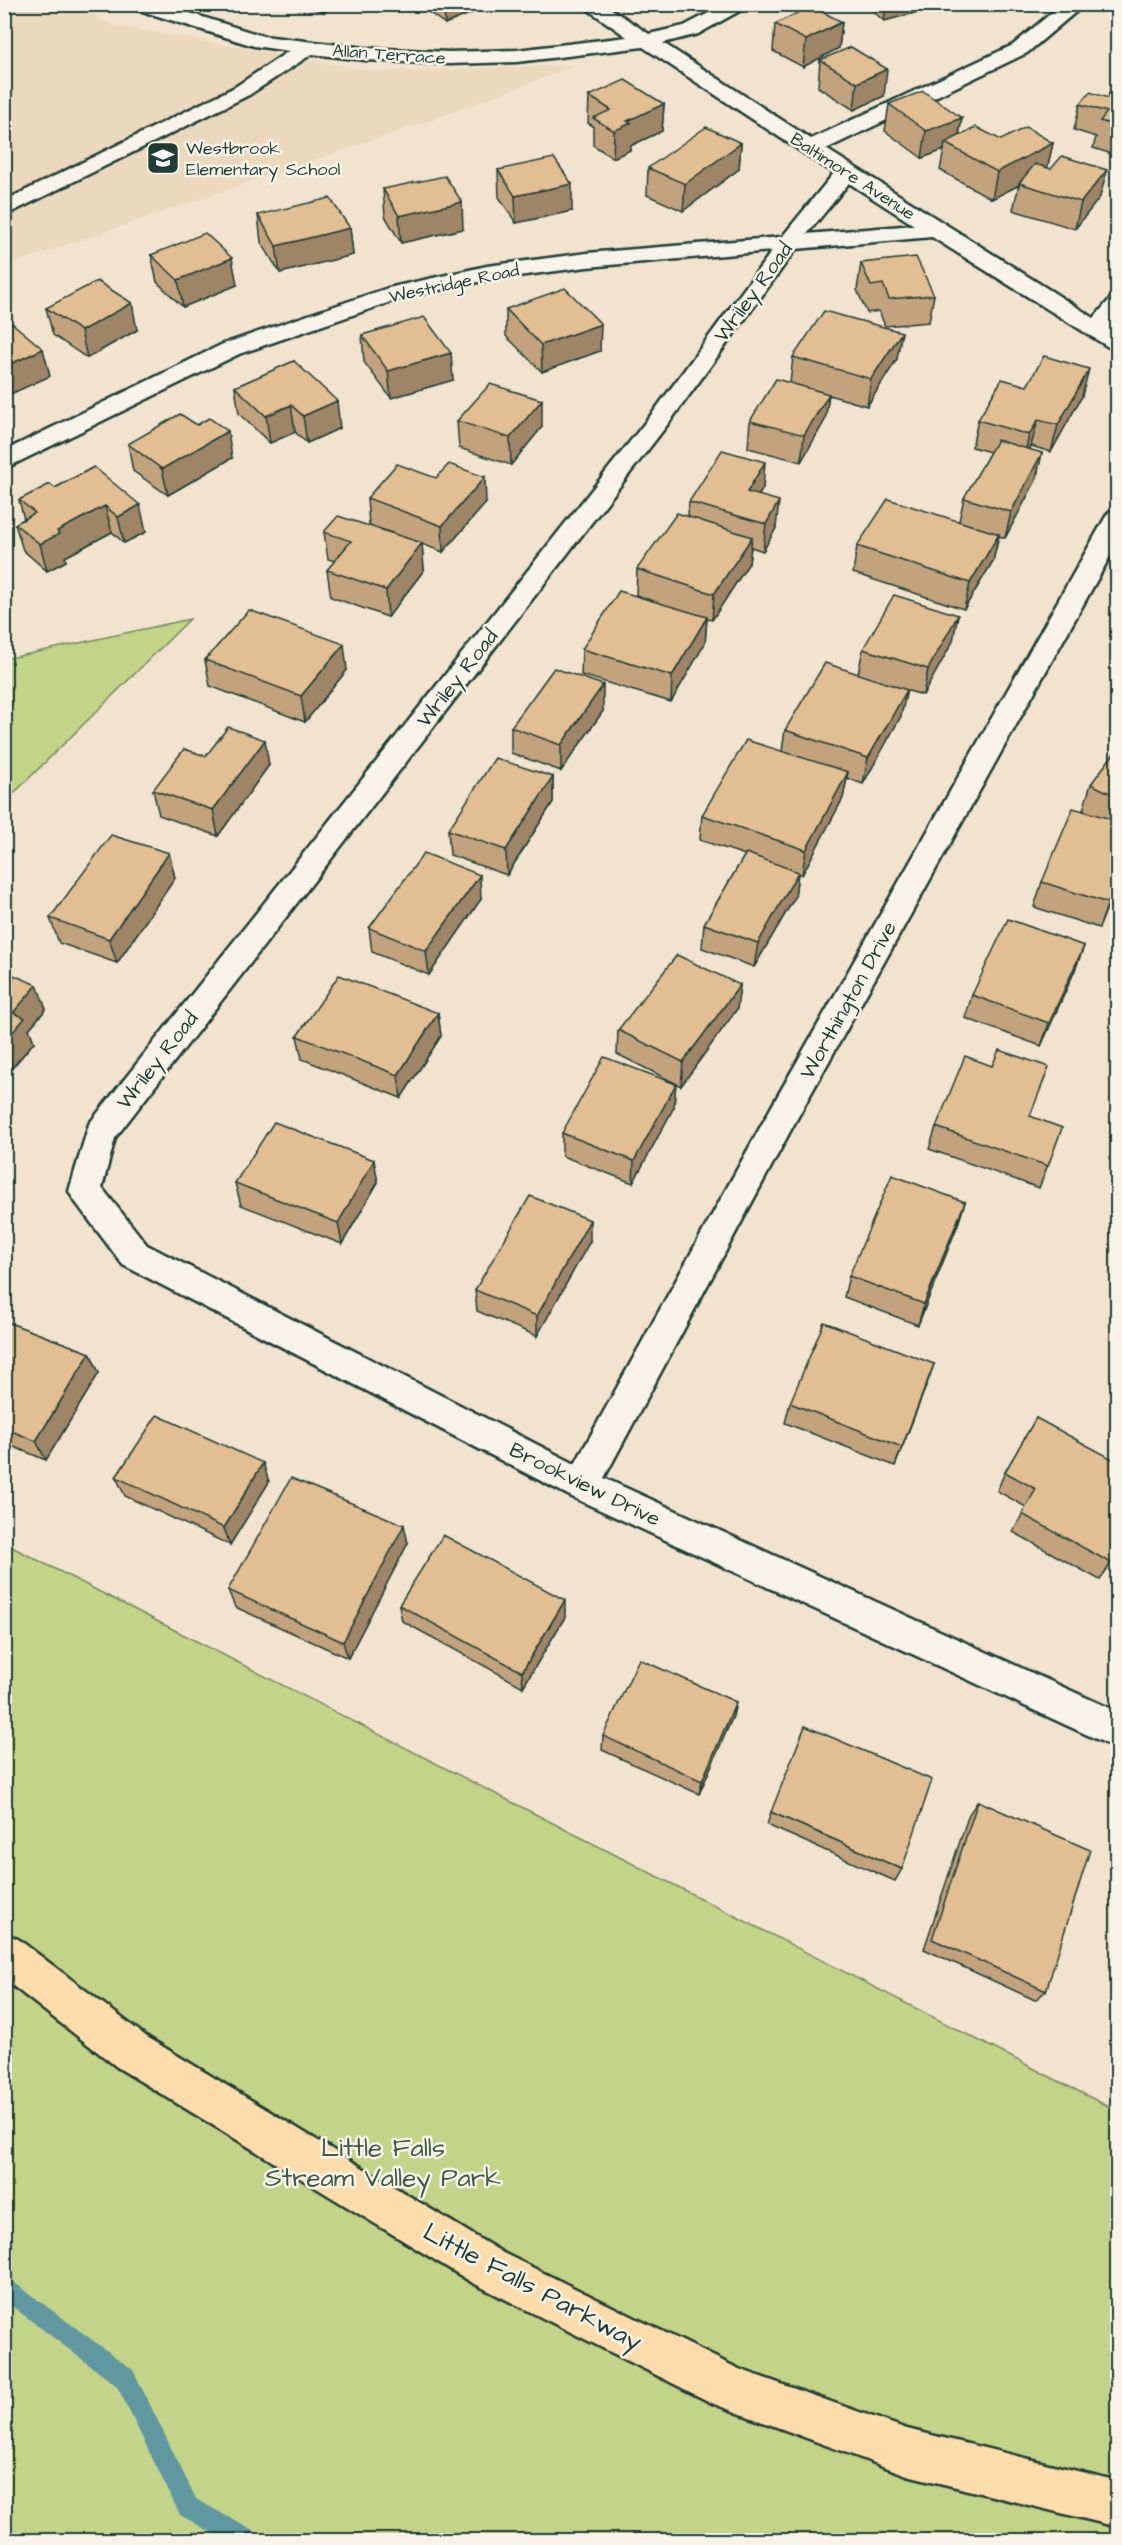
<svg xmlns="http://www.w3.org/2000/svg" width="1122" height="2545" viewBox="0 0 1122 2545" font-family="'Architects Daughter',sans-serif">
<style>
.built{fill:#ecd8bc}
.green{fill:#c3d387;stroke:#71885e;stroke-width:1.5}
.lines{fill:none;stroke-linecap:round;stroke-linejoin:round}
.stream{fill:#6098a2;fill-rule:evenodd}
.minor-casing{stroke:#1f3d34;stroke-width:5}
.major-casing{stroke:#1f3d34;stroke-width:5}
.minor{fill:#f7f3e8;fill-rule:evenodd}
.major{fill:#fddcac;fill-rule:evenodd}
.wall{fill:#c2a37e;stroke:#1f3d34;stroke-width:1.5}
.shaded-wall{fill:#9e8567;stroke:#1f3d34;stroke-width:1.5}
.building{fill:#e2be93;stroke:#1f3d34;stroke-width:1.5}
.labels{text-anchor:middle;stroke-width:5;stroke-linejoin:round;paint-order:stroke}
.far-street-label{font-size:18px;fill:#1f3d34;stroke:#f7f3e8}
.far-poi-label{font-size:18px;fill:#1f3d34;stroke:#f7f3e8;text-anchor:start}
.street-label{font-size:21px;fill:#1f3d34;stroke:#f7f3e8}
.near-park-label{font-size:26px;fill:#405b45;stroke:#f7f3e8}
.near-street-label{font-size:26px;fill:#1f3d34;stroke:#f7f3e8}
</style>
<rect width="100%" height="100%" fill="#f1e3ce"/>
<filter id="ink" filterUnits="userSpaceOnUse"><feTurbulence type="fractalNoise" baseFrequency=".0167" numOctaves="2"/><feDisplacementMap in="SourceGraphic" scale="12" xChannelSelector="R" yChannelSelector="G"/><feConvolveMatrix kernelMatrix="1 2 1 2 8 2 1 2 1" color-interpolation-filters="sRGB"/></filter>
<g filter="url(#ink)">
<path class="built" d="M4,5h71l37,20 265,47 200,-7 -129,49 -443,152z"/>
<g class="green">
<path d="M190,619l-185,183v-143z"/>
<path d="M4,1543l1113,568v429h-1112z"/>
</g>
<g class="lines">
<path class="stream" d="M4,2275l129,95 63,129 59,33 3,8h-33l-45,-25 -63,-129 -113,-86z"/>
<defs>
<path id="minor" d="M129,4h32l102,32 102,12 84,4 68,-2 110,-13 -47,-33h24l45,30 35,-8 42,-22h26l-54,30 -35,9 148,96 202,-94 49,-41h23l-58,49 -201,96 268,169 16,-19 8,-2v23l-8,8 8,5v17l-8,-2 -178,-111 -136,12 -125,171 -556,718 -13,50 45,57 428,219 197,-358 333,-588 4,-6 9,-2v32l-324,582 -190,354 514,234v37l-548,-253 -447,-231 -49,-65 -5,-9 20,-67 566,-714 117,-159 -185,16 -100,13 -85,18 -163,56 -235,115v-18l219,-107 165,-56 99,-22 100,-13 195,-16 52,-64 -191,-126 -126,15 -68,2 -84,-4 -53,-6 -63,41 -245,121v-15l231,-114 54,-36 -35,-5 -122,-38zM849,183l65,42 -107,9z"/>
<path id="major" d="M4,1933l14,6 129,98 356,216 236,116 168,60 211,52v46l-211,-52 -193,-71 -241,-121 -356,-216 -113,-88z"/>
</defs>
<use href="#minor" class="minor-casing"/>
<use href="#major" class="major-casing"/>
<use href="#minor" class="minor"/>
<use href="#major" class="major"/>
</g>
<g class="wall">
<path d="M291,4h41l-7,8z"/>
<path d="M417,4h72v2l-44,18z"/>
<path d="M865,4h66l-1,5 -46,12z"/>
<path d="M842,22l-3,26 -36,19 -30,-16 2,-27z"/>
<path d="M820,60l64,36 -30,14 -36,-23z"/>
<path d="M1118,69v87l-25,-8 3,-11 -22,-7 6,-26 28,-6 6,-25z"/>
<path d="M589,96l75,8 -2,27 -32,15v4l-17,8 -20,-13v-19l-5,-3z"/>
<path d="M889,104l73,14 -3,18 42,4 52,3 -6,25 53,29 -25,32 -62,-19 6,-25 -27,14 -52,-29 4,-20 -22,8 -37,-27z"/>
<path d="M741,143l-2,26 -56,42 -36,-16 1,-27z"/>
<path d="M498,170l74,41 -56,12 -17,-26z"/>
<path d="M383,189l80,40 -62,14 -16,-27z"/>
<path d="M258,215l92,13 3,27 -73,18 -19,-31z"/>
<path d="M151,255l86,30 -54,22 -26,-25z"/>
<path d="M861,263l73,32 -5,27 -44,4 -6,-15 -12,2 -10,-23z"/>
<path d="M46,308l91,22 -50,28 -34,-23z"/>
<path d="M506,309l94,42 -58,21 -36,-36z"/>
<path d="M362,335l91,45 -62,18 -27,-36z"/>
<path d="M793,357l104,2 -30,47 -38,-11 -4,25 -24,42 -53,-14 2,-27 40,-38z"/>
<path d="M294,361l46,67 -33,15 -12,-11 -25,11 -31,-29 -4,-27z"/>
<path d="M1027,386l55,10 -31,56 -20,-6 -2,4 13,3 -6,27 -31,58 -6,-2 -6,25 -29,48 -111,-36 4,-27 102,-25 5,-23 26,-46 -18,-5 6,-27z"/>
<path d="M457,421l85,6 -31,38 -52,-17z"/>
<path d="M128,444l104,14 -64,37 -35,-24z"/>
<path d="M94,467l52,65 -22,11 -12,-11 -47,25 1,4 -19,10 -24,-21 -8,-26 9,-5 -5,-19 36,-12z"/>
<path d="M763,488l-4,7 17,33 -13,23 -12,-4 -2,16 -37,57 -5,-1 -2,24 -34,59 -90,-27 1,-26 71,-48 -17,-6 1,-26 51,-53 1,-14z"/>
<path d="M367,498l119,5 -43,49 -21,-8 2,26 -36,47 -57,-20 -4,-27 8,-9 -7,-2 -4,-27 68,1 -23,-8z"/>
<path d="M953,641l-30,54 -25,-7 3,28 -38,68 -16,-6 -4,20 -41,77 -4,-2 -3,24 -41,70 -52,-19 2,-24 41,-69 -45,-15 2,-25 80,-64 3,-21 73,-56 5,-25z"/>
<path d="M205,660l142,10 -42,52 -95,-36z"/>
<path d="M603,711l-42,60 -50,-18v-26z"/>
<path d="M1118,748v131l-19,49 -65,-21 8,-25 46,-70 -5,-2 8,-26z"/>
<path d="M206,756l63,9 -51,71 -59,-21 -6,-25z"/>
<path d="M553,777v25l-46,73 -57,-20 -2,-25z"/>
<path d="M169,853l6,25 -58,85 -58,-20 -9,-25z"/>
<path d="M481,899l-52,76 -57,-23 -3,-24z"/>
<path d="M1084,946l-9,24 -34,76 -76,-28 7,-23z"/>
<path d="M4,971l42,38 -17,20 5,13 -22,26 -8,-4z"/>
<path d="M740,985l-3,24 -56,77 -64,-32 1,-24z"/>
<path d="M438,1013l3,23 -40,62 -99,-39 -5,-23z"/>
<path d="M674,1107l-41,76 -71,-27v-23z"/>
<path d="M1030,1117l32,11 -23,60 -110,-39 7,-22z"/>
<path d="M378,1182l-36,62 -101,-39 -6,-22z"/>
<path d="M965,1202l-7,22 -40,101 -74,-28 5,-21z"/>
<path d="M590,1241l-53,95 -60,-25 -2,-21z"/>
<path d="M4,1321l86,32 9,20 -53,87 -42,-17z"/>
<path d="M934,1364l-39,102 -110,-43 5,-20z"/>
<path d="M1036,1418l75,145 -11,17 -87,-48 13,-25 -29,-16 8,-19z"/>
<path d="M116,1477l153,5 -39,63 -105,-49z"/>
<path d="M408,1543l-60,115 -113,-51 -7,-17z"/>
<path d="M399,1605l166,12 -42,70 -121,-66z"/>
<path d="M736,1702l-3,14 -34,78 -97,-44 1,-14z"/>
<path d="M978,1801l68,190 -11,9 -111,-51 45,-135z"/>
<path d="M771,1812l131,57 -7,12 -128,-56z"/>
</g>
<g class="shaded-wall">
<path d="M324,4h8l-7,8z"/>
<path d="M444,4h45v2l-44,18z"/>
<path d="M886,4h45l-1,5 -46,12z"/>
<path d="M842,22l-3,26 -36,19 3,-27z"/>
<path d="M887,69l-3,27 -30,14 3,-27z"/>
<path d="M664,104l-2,27 -32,15v4l-17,8 1,-27 13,-10z"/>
<path d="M962,118l-5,26 -12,-1 -1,7 -22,8 4,-27z"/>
<path d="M741,143l-2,26 -56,42 2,-27z"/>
<path d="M1053,143l-6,27 -28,13v2l-27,14 5,-27z"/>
<path d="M1107,170l-7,27 -25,32 6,-27z"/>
<path d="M572,184v27l-56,12 -1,-27z"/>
<path d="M462,202l1,27 -62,14 -2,-27z"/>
<path d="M350,228l3,27 -73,18 -4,-27z"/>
<path d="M232,258l5,27 -54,22 -5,-27z"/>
<path d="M132,303l5,27 -50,28 -6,-27z"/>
<path d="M601,324l-1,27 -58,21 -1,-27z"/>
<path d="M902,332l-5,27 -30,47 4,-27z"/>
<path d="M43,349l7,27 -46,21v-30z"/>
<path d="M451,353l2,27 -62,18 -3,-27z"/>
<path d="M1089,369l-7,27 -31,56 7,-27z"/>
<path d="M829,394l-4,26 -24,42 3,-27z"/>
<path d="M542,400v27l-31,38 -1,-27z"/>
<path d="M337,401l3,27 -33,15 -4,-27z"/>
<path d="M291,405l4,27 -25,11 -4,-27z"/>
<path d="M1038,420l-7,26 -8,16 6,-27z"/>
<path d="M228,431l4,27 -64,37 -6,-26z"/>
<path d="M1042,453l-6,27 -31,58 6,-26z"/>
<path d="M765,462l-2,26 -18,30 2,-26z"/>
<path d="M485,477l1,26 -43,49 -1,-26z"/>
<path d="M779,501l-3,27 -13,23 3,-27z"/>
<path d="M140,505l6,27 -22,11 -6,-26z"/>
<path d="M105,506l7,26 -47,25 1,4 -19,10 -7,-27 17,-13z"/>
<path d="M999,534l-6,27 -29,48 6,-26z"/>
<path d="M752,537l-3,26 -37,57 2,-26z"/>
<path d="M422,543l2,27 -36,47 -2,-27z"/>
<path d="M958,615l-5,26 -30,54 5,-26z"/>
<path d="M707,617l-2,26 -34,59 1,-26z"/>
<path d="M344,644l3,26 -42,52 -4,-26z"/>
<path d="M603,685v26l-42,60v-26z"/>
<path d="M907,690l-6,26 -38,68 5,-26z"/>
<path d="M265,740l4,25 -51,71 -5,-26z"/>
<path d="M848,772l-5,26 -41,77 4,-25z"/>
<path d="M553,777v25l-46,73 -1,-25z"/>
<path d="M169,853l6,25 -58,85 -8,-24z"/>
<path d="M798,872l-3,25 -41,70 4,-24z"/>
<path d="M480,875l1,24 -52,76 -3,-24z"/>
<path d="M1118,878v1l-19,49 9,-25z"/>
<path d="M1084,946l-9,24 -34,76 8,-23z"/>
<path d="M37,985l9,24 -17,20 5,13 -22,26 -8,-19v-7l9,-29z"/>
<path d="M740,985l-3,24 -56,77 2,-24z"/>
<path d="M438,1013l3,23 -40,62 -3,-23z"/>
<path d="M676,1084l-2,23 -41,76 1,-22z"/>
<path d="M374,1160l4,22 -36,62 -4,-21z"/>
<path d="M965,1202l-7,22 -40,101 6,-21z"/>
<path d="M590,1220v21l-53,95v-20z"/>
<path d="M90,1353l9,20 -53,87 -10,-19z"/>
<path d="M934,1364l-7,20 -32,82 7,-19z"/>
<path d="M263,1463l6,19 -39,63 -6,-17z"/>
<path d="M404,1525l4,18 -60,115 -5,-16z"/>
<path d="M565,1600v17l-42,70 -1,-15z"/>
<path d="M736,1702l-3,14 -34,78 3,-13z"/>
</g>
<g class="building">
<path d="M811,6l31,16 -36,18 -31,-16z"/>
<path d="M851,47l36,22 -30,14 -37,-23z"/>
<path d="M625,80l39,24 -37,17 4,2 -17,8 -21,-13 18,-8 -22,-14z"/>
<path d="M1117,88l1,38 -18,-5 7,-9 -27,-8 10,-12 18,6z"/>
<path d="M923,91l39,27 -36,13 -37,-27z"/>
<path d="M706,127l35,16 -56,41 -37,-16z"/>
<path d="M976,127l25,13 25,-13 27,16 -56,29 -52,-29z"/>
<path d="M1062,156l45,14 -26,32 -62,-19 16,-19 16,5z"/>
<path d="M554,158l18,26 -57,12 -17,-26z"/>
<path d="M445,176l17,26 -63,14 -16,-27z"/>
<path d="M330,198l20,30 -74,18 -18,-31z"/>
<path d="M205,233l27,25 -54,22 -27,-25z"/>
<path d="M916,257l18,38 -45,4 -6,-15 -12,2 -10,-23z"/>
<path d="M97,281l35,22 -51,28 -35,-23z"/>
<path d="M565,288l36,36 -60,21 -35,-36z"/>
<path d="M824,311l78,21 -31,47 -78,-22z"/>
<path d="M424,317l27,36 -63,18 -26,-36z"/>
<path d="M12,323l31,26 -39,18v-41z"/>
<path d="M1044,356l45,13 -31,56 -20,-5 -9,15 -51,-15 24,-41 25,7z"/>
<path d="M294,361l43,40 -34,15 -12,-11 -25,11 -31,-29z"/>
<path d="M776,379l53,15 -25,41 -54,-14z"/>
<path d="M490,384l52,16 -32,38 -53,-17z"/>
<path d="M180,414l17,11 12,-7 19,13 -66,38 -34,-25z"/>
<path d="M997,440l45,13 -31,59 -47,-14z"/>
<path d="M722,450l43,12 -18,30 32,9 -13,23 -77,-22z"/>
<path d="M397,464l39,14 13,-14 36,13 -43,49 -75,-28z"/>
<path d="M94,467l46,38 -22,12 -13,-11 -48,25 2,3 -19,10 -25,-20 20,-11 -16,-13 31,-16 5,4z"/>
<path d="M888,499l111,35 -29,49 -113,-37z"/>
<path d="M677,513l75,24 -38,57 -77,-25z"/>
<path d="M338,516l84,27 -36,47 -59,-20 24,-29 -27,-9z"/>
<path d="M619,591l88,26 -35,59 -90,-27z"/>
<path d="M894,595l64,20 -30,54 -65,-20z"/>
<path d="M249,610l95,34 -43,52 -96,-36z"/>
<path d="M825,663l82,27 -39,68 -83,-28z"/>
<path d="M554,668l49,17 -42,60 -50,-18z"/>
<path d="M228,727l37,13 -52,70 -60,-20 31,-41 22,7z"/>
<path d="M746,740l102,32 -42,78 -104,-35z"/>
<path d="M1118,748v49l-27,-13z"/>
<path d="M495,758l58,19 -47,73 -58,-20z"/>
<path d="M1073,808l45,13v57l-10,25 -66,-21z"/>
<path d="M111,835l58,18 -60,86 -59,-21z"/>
<path d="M424,853l56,22 -54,76 -57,-23z"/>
<path d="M746,853l52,19 -40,71 -54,-19z"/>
<path d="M1008,919l76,27 -35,77 -77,-28z"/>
<path d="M677,955l63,30 -57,77 -65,-32z"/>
<path d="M4,971l33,14 -24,28 12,5 -21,24z"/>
<path d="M339,975l99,38 -40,62 -101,-39z"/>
<path d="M999,1050l50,17 -19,49 32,12 -14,38 -112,-39 29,-71 27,10z"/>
<path d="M604,1057l72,27 -42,77 -72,-28z"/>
<path d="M274,1122l100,38 -36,63 -103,-40z"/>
<path d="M892,1175l73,27 -41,102 -75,-28z"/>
<path d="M530,1196l60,24 -53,96 -62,-26z"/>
<path d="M4,1321l86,32 -54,88 -32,-13z"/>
<path d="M824,1322l110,42 -32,83 -112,-44z"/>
<path d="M157,1415l106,48 -39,65 -108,-51z"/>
<path d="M1036,1418l82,44v88l-7,13 -89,-49 14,-25 -31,-17z"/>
<path d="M291,1478l113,47 -61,117 -115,-52z"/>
<path d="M443,1535l122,65 -43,72 -123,-67z"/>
<path d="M639,1659l97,43 -34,79 -99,-45z"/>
<path d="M805,1726l127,54 -30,89 -131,-57z"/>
<path d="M978,1801l112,49 -44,141 -114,-52z"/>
</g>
</g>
<defs>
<symbol id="school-square" viewBox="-11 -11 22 22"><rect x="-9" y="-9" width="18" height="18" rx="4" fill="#1f3d34" stroke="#f7f3e8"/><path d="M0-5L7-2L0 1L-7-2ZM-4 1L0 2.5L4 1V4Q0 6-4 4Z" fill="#fff"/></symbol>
</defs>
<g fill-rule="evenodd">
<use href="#school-square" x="144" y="139" width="38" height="38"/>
</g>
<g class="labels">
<g class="far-street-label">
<text transform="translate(389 54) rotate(4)" y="6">Allan Terrace</text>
<text transform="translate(853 176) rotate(33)" y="6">Baltimore Avenue</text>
<text transform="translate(454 283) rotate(-12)" y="6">Westridge Road</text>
</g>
<g class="far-poi-label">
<text x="186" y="154">Westbrook<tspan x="186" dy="21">Elementary School</tspan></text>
</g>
<g class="street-label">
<text transform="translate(753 292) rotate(-54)" y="7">Wriley Road</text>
<text transform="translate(457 678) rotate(-52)" y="7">Wriley Road</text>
<text transform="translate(848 1000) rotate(-61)" y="7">Worthington Drive</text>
<text transform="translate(157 1060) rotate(-52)" y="7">Wriley Road</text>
<text transform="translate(585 1484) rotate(26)" y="7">Brookview Drive</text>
</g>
<g class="near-park-label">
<text x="383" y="2156">Little Falls<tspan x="383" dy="30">Stream Valley Park</tspan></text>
</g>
<g class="near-street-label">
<text transform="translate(533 2286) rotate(28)" y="9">Little Falls Parkway</text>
</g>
</g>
<rect width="1122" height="2545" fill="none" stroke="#f7f3e8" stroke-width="24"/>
<rect x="12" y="12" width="1098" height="2521" fill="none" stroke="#1f3d34" stroke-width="2" filter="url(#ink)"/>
</svg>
